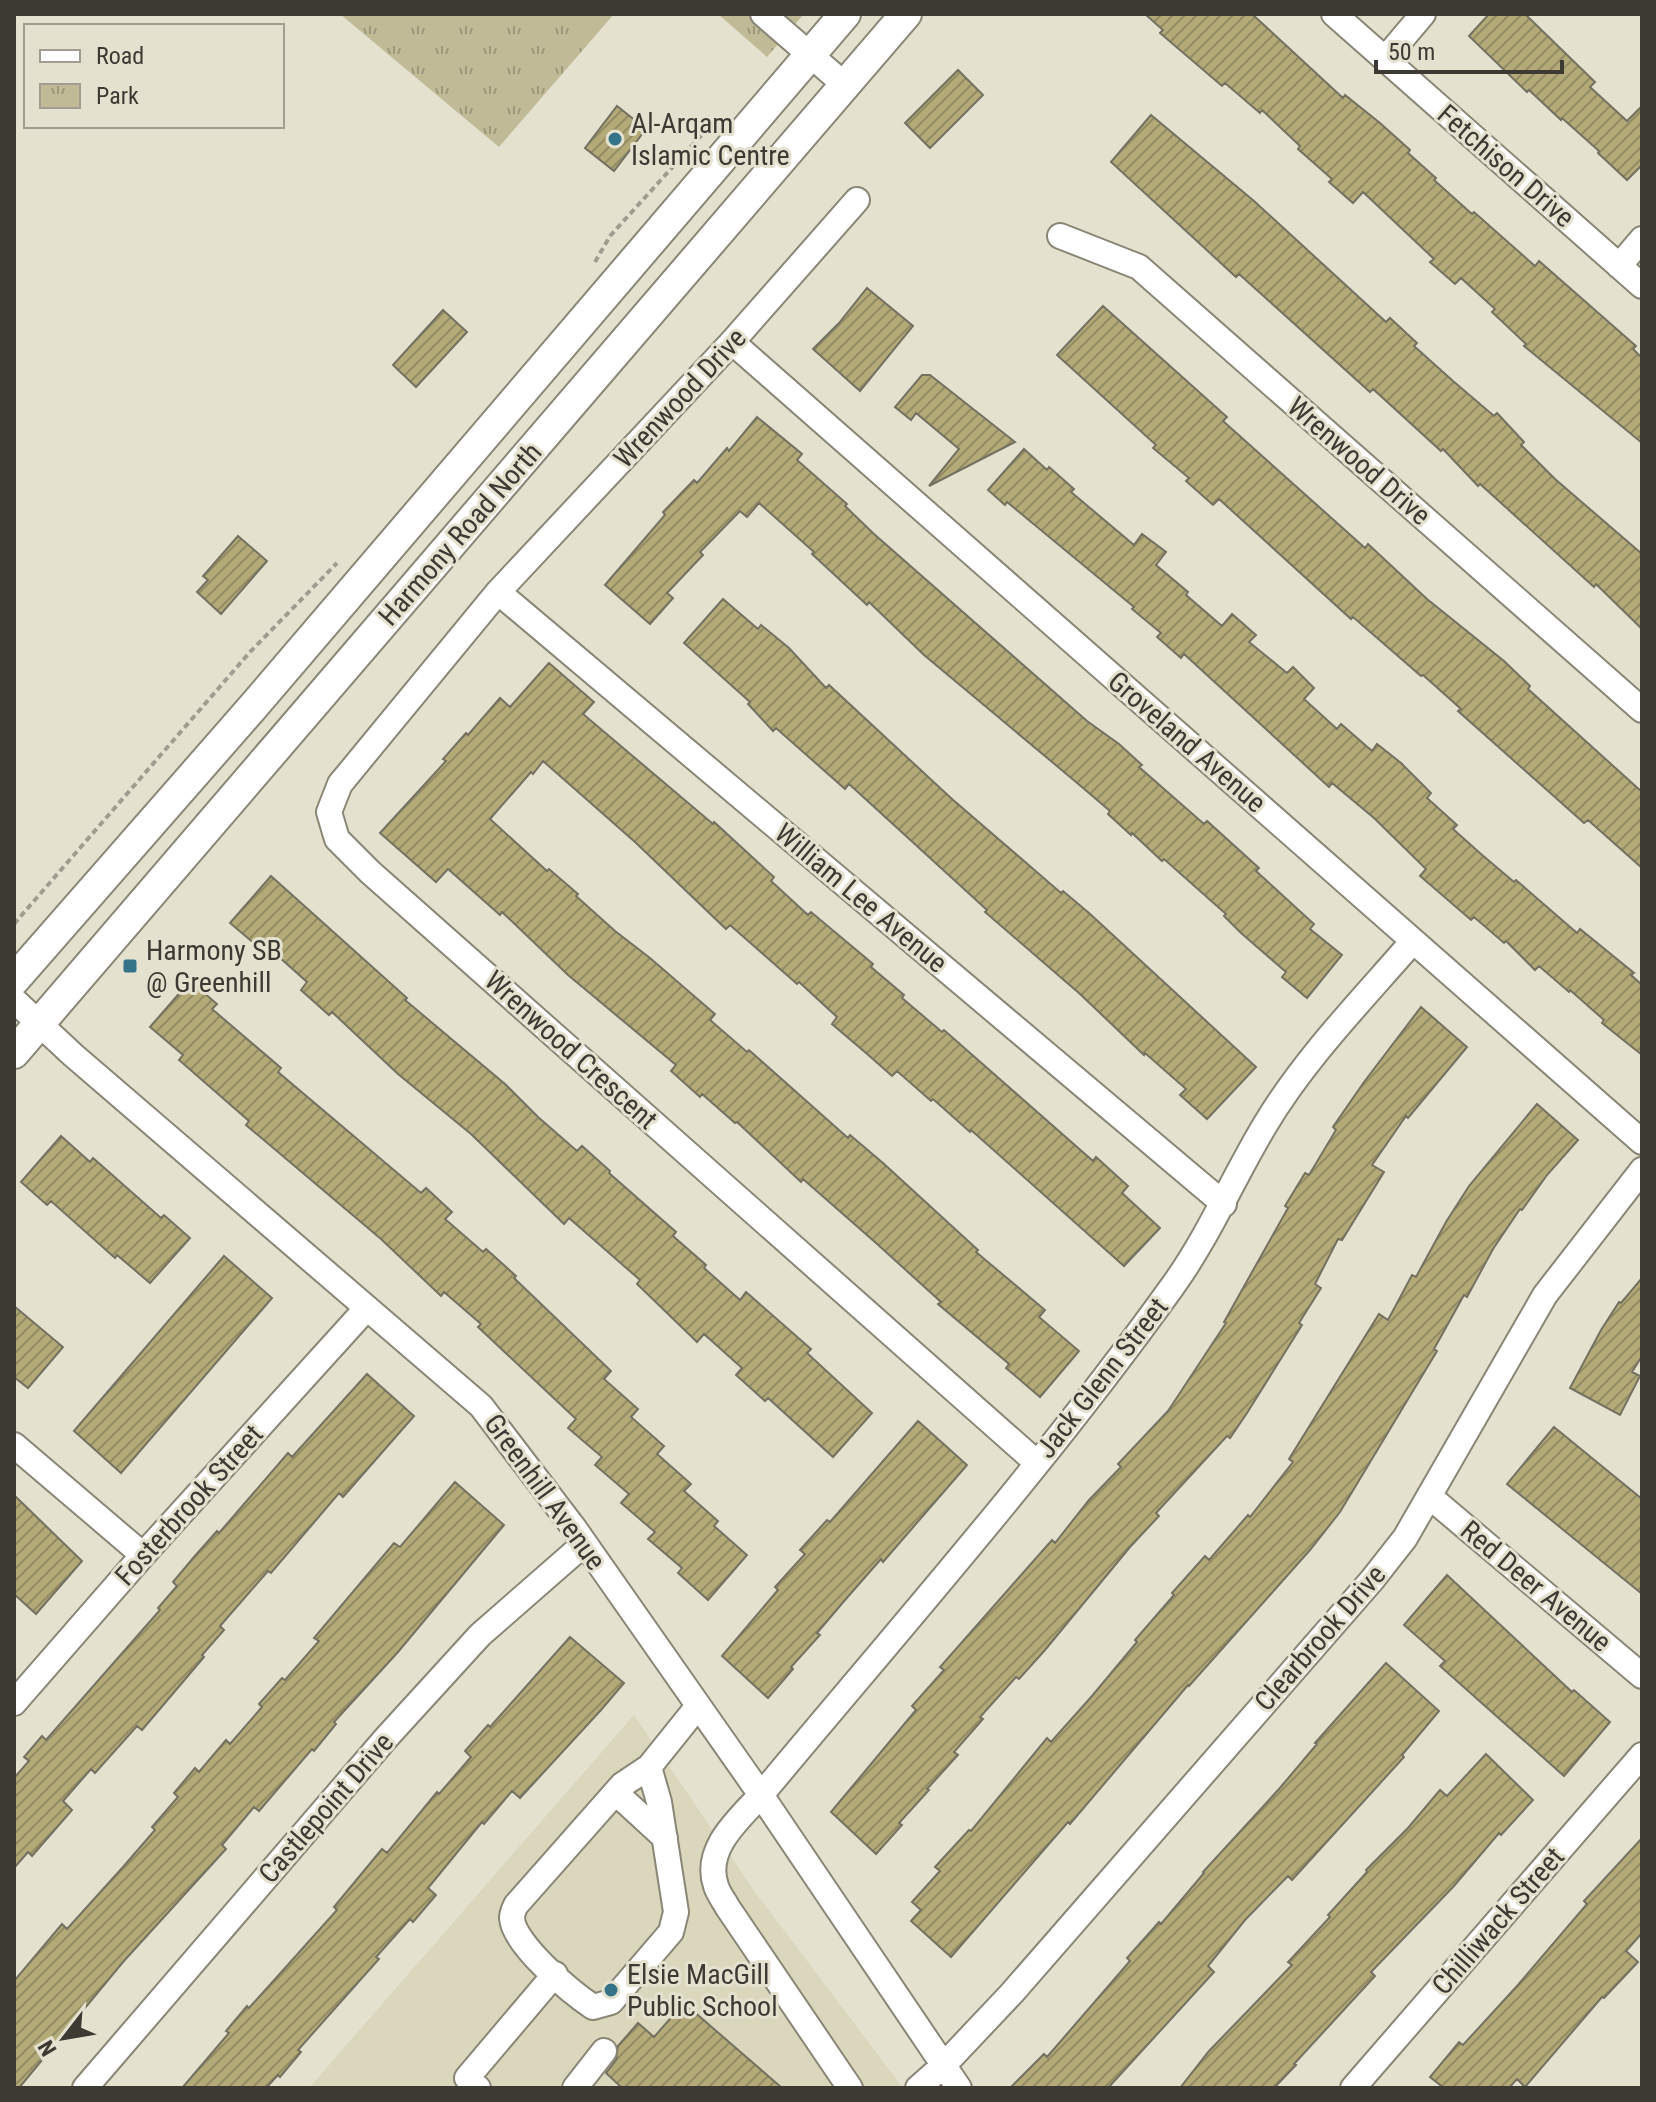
<svg xmlns="http://www.w3.org/2000/svg" width="1656" height="2102" viewBox="0 0 1656 2102" font-family="'Roboto Condensed',sans-serif">
<defs>
<pattern id="park-tufts" width="24" height="20" patternUnits="userSpaceOnUse" patternTransform="scale(2)"><rect width="24" height="20" fill="#c0ba97"/><path d="M3 7l-1-3M5 7V3M7 7l1-3M15 17l-1-3M17 17v-4M19 17l1-3" fill="none" stroke="#9d987c"/></pattern>
<pattern id="building-hatch" width="6" height="6" patternUnits="userSpaceOnUse" patternTransform="scale(2)"><rect width="6" height="6" fill="#b3aa78"/><path d="M-1 1l2-2M0 6l6-6M5 7l2-2" fill="none" stroke="#938b63"/></pattern>
</defs>
<rect width="100%" height="100%" fill="#e4e1cf"/>
<path fill="#dbd7bd" d="M634,1715L755,1892L903,2088H309Z"/>
<path fill="url(#park-tufts)" d="M340,14H614L499,147Z
M718,14H804L767,57Z"/>
<path fill="url(#building-hatch)" stroke="#747161" stroke-width="2" d="M1145,14H1252L1343,98L1345,95L1380,123L1410,150L1408,153L1436,178L1434,180L1472,214L1474,212L1535,266L1539,261L1636,346L1633,349L1642,358V443L1524,346L1526,344L1492,312L1495,309L1461,278L1455,284L1430,262L1434,259L1363,192L1353,203L1329,182L1332,179L1298,149L1300,146L1262,110L1260,113L1225,83L1222,86L1160,33L1163,30Z
M1489,14H1525L1595,82L1590,87L1627,121L1642,106V165L1627,180L1598,153L1599,151L1562,118L1561,120L1529,90L1527,92L1469,36Z
M958,70L983,95L930,148L905,123Z
M617,106L646,129L614,171L585,148Z
M1151,115L1254,201L1386,322L1390,318L1417,343L1414,346L1453,381L1494,416L1497,413L1524,442L1521,445L1555,479L1642,554V629L1596,584L1594,587L1480,484L1478,486L1443,449L1441,451L1373,389L1370,392L1239,274L1236,277L1111,162Z
M867,288L913,326L860,391L813,349L839,323Z
M1103,306L1227,417L1223,421L1365,548L1368,544L1427,599L1504,661L1530,686L1528,689L1642,792V868L1588,820L1584,823L1458,711L1461,709L1423,675L1421,676L1353,617L1351,619L1219,499L1213,505L1186,481L1189,478L1153,448L1156,445L1057,355Z
M443,310L467,332L416,387L393,365Z
M922,375H930L1015,442L929,486L959,449L916,413L911,420L895,407Z
M757,417L802,454L797,460L847,504L845,506L874,534L1087,721L1119,744L1142,765L1139,767L1204,824L1207,821L1259,868L1256,871L1314,924L1310,929L1342,955L1307,998L1282,977L1286,972L1241,933L1224,916L1226,914L1164,859L1162,861L1132,833L1131,835L1108,814L1110,811L1076,782L924,655L869,602L867,605L812,554L814,552L759,503L747,517L740,511L700,552L703,555L667,593L673,598L650,624L605,585L665,515L663,512L694,480L697,483L727,448L729,451Z
M1024,449L1047,470L1049,467L1074,489L1071,492L1134,545L1142,534L1166,552L1156,565L1188,592L1186,595L1222,626L1232,614L1256,635L1249,642L1287,673L1293,667L1314,688L1304,699L1337,729L1341,724L1372,751L1377,744L1401,763L1431,793L1427,798L1457,825L1453,829L1481,854L1514,882L1516,880L1577,933L1580,929L1634,973L1631,975L1642,985V1055L1602,1023L1604,1020L1570,990L1569,992L1539,966L1535,970L1506,941L1504,943L1474,917L1471,920L1420,876L1426,869L1374,818L1332,783L1329,787L1184,654L1181,658L1157,637L1161,633L1132,609L1134,607L1007,502L1005,505L988,490Z
M238,536L267,561L221,614L197,592L208,580L203,576Z
M723,599L758,629L761,625L789,648L826,688L829,685L952,799L1061,893L1063,891L1089,913L1256,1067L1207,1119L1180,1095L1186,1089L1145,1053L1144,1055L1080,994L985,912L987,910L849,784L845,789L776,728L773,731L748,704L750,702L684,643Z
M549,663L594,702L583,714L713,824L714,822L774,877L771,881L808,915L811,912L873,964L871,967L904,995L902,998L942,1032L944,1030L1093,1161L1096,1157L1128,1186L1122,1193L1160,1228L1124,1266L971,1130L970,1132L933,1099L931,1101L897,1071L892,1076L866,1053L832,1024L837,1017L799,982L797,984L730,925L726,929L635,842L543,761L533,774L531,772L490,819L547,871L549,869L578,894L576,896L615,931L650,958L715,1014L710,1020L747,1052L749,1050L848,1138L850,1135L883,1163L978,1250L976,1252L1045,1310L1039,1317L1079,1351L1040,1397L1006,1368L1009,1364L938,1304L941,1302L876,1243L803,1179L801,1182L737,1122L735,1123L702,1094L700,1097L671,1071L676,1065L568,975L502,912L500,915L448,869L436,882L380,833L446,761L443,759L466,733L468,735L500,698L510,707Z
M271,876L407,998L405,1000L505,1084L538,1117L577,1151L582,1146L610,1171L609,1173L676,1232L673,1236L706,1265L704,1268L740,1300L746,1292L811,1349L807,1353L872,1413L833,1457L768,1398L765,1401L736,1375L742,1368L704,1334L697,1342L637,1284L640,1280L569,1218L564,1224L471,1134L398,1074L332,1012L329,1015L301,990L307,982L260,940L256,945L230,923Z
M190,981L217,1004L212,1009L281,1068L278,1072L421,1193L426,1188L452,1212L445,1219L483,1252L486,1249L516,1276L514,1278L611,1371L604,1379L638,1409L631,1417L664,1446L657,1454L691,1484L684,1491L718,1521L714,1526L747,1555L708,1600L678,1573L682,1568L648,1539L655,1532L621,1503L629,1494L595,1465L602,1457L568,1428L576,1419L478,1327L481,1324L444,1292L441,1296L381,1239L246,1125L249,1121L179,1060L183,1055L150,1027Z
M1421,1007L1467,1047L1408,1118L1406,1116L1372,1165L1384,1172L1342,1240L1338,1239L1315,1284L1321,1288L1299,1323L1302,1325L1247,1413L1230,1438L1227,1436L1156,1513L1159,1516L1130,1547L1045,1650L1019,1679L1016,1677L980,1717L983,1719L954,1752L958,1755L927,1789L929,1790L899,1823L902,1825L876,1854L831,1812L916,1710L912,1706L944,1670L940,1667L1052,1540L1055,1543L1089,1500L1121,1467L1118,1464L1168,1411L1226,1323L1224,1322L1288,1208L1285,1206L1305,1173L1309,1175L1336,1130L1333,1127L1364,1082Z
M1537,1104L1578,1140L1547,1175L1522,1210L1520,1209L1493,1249L1467,1297L1464,1295L1434,1349L1437,1351L1340,1512L1310,1550L1189,1686L1188,1685L1070,1824L1068,1822L951,1957L911,1921L921,1910L912,1902L940,1871L935,1867L969,1830L971,1831L1047,1738L1051,1742L1092,1696L1137,1642L1135,1640L1174,1595L1172,1593L1205,1556L1209,1560L1248,1515L1250,1517L1293,1462L1289,1459L1379,1314L1388,1320L1412,1275L1416,1277L1446,1222L1469,1186Z
M61,1136L90,1162L93,1158L161,1218L164,1215L190,1238L150,1283L117,1255L115,1258L51,1201L47,1205L21,1182Z
M224,1256L272,1298L121,1473L74,1431Z
M1642,1278V1356L1632,1372L1640,1376L1620,1415L1570,1388L1601,1330L1619,1302L1621,1303Z
M14,1306L63,1347L28,1388L14,1377Z
M367,1374L414,1416L343,1497L339,1493L271,1573L268,1571L220,1626L224,1630L202,1655L204,1657L142,1730L137,1726L95,1773L91,1769L63,1801L72,1810L32,1856L28,1852L14,1868V1778L29,1761L24,1757L42,1736L46,1740L160,1610L158,1608L177,1586L173,1582L194,1557L217,1531L219,1533L288,1453L292,1457Z
M918,1421L967,1465L883,1562L881,1559L845,1600L817,1633L820,1635L791,1667L793,1669L768,1698L722,1656L778,1590L775,1587L805,1554L800,1550L827,1520L830,1522Z
M1554,1427L1642,1499V1594L1507,1484Z
M455,1482L504,1525L398,1652L334,1722L336,1724L314,1751L312,1749L259,1811L254,1807L222,1845L226,1849L123,1962L19,2088H14V1981L62,1924L67,1929L123,1867L155,1830L152,1827L178,1797L174,1793L195,1768L199,1772L226,1740L230,1744L262,1707L259,1704L282,1678L285,1680L319,1641L314,1638L394,1543L400,1547Z
M14,1495L82,1561L36,1614L14,1594Z
M1447,1575L1572,1692L1574,1690L1610,1722L1564,1776L1440,1666L1445,1661L1404,1625Z
M570,1637L624,1683L601,1710L520,1798L512,1791L484,1824L482,1822L428,1888L436,1895L413,1922L410,1919L376,1957L379,1959L298,2050L301,2052L280,2077L278,2075L266,2088H182L229,2033L226,2031L247,2006L249,2008L337,1910L334,1907L382,1849L387,1853L437,1792L439,1794L471,1757L465,1751L488,1725L490,1727Z
M1386,1663L1439,1711L1402,1755L1404,1757L1292,1880L1288,1876L1245,1920L1208,1966L1214,1972L1108,2088H1010L1044,2054L1047,2057L1130,1961L1127,1958L1159,1922L1161,1924L1204,1873L1203,1872L1279,1789L1317,1744L1315,1743Z
M1486,1754L1533,1800L1501,1835L1499,1833L1454,1886L1371,1972L1375,1976L1294,2064L1296,2065L1274,2088H1180L1209,2051L1292,1965L1288,1962L1330,1917L1328,1915L1367,1872L1366,1870L1408,1828L1440,1790L1447,1796Z
M1642,1838V1933L1626,1951L1638,1962L1604,1998L1602,1997L1525,2087L1517,2079L1509,2088H1444L1430,2077L1459,2042L1463,2045L1517,1986L1587,1904L1584,1901Z
M684,2003L782,2088H622L606,2073L616,2060L618,2046L638,2023L654,2037Z"/>
<g fill="none" stroke-linecap="round" stroke-linejoin="round">
<g stroke="#898676" stroke-width="28">
<path id="minor" d="M763,14L845,85
M1334,14L1642,286
M1385,59L1423,14
M857,200L732,342L498,592L340,784L329,812L337,839L370,872L1037,1463
M1060,236L1139,267L1642,710
M1619,266L1642,239
M732,342L1642,1142
M498,592L1224,1204
M14,1000L73,1055L481,1406L574,1528L761,1795L959,2088
M14,1445L143,1555
M1429,1496L1642,1676
M14,1703L143,1555L366,1309
M649,1767L659,1802L676,1912L671,1932L611,2002L593,2007C572,1993 513,1944 512,1918C512,1913 514,1909 516,1905L622,1785L649,1767L698,1706
M616,1793L665,1838
M85,2088L386,1738L480,1635L584,1544
M478,2088L467,2078L555,1974
M575,2088L604,2051
M850,2088L728,1908C724,1901 718,1893 716,1886C703,1849 739,1819 761,1795C900,1628 1045,1464 1172,1287C1209,1236 1233,1178 1265,1125C1305,1058 1362,1000 1413,941
M918,2088L944,2065L1012,1993L1372,1580L1405,1538L1545,1295L1642,1170
M1353,2088L1642,1755"/>
</g>
<g stroke="#898676" stroke-width="34">
<path id="major" d="M14,980L252,708L845,14
M14,1053L906,14"/>
</g>
<path stroke="#9f9d8f" stroke-width="4" stroke-dasharray="6 4" stroke-linecap="butt" d="M595,262L610,236L718,117
M14,924L250,652L337,563"/>
<use href="#minor" stroke="#fff" stroke-width="24"/>
<use href="#major" stroke="#fff" stroke-width="30"/>
</g>
<g fill="#357389" stroke="#e4e1cf" stroke-width="3">
<circle cx="615" cy="139" r="8"/>
<rect x="122" y="958" width="16" height="16" rx="4"/>
<circle cx="611" cy="1990" r="8"/>
</g>
<g text-anchor="middle" dominant-baseline="central" stroke-width="6" stroke-linejoin="round" paint-order="stroke">
<g font-size="28" fill="#3c3a33" stroke="#e4e1cf" text-anchor="start">
<text x="631" y="123">Al-Arqam<tspan x="631" dy="32">Islamic Centre</tspan></text>
<text x="146" y="950">Harmony SB<tspan x="146" dy="32">@ Greenhill</tspan></text>
<text x="627" y="1974">Elsie MacGill<tspan x="627" dy="32">Public School</tspan></text>
</g>
<g font-size="28" fill="#3c3a33" stroke="#e4e1cf">
<text transform="translate(1506 166) rotate(41)">Fetchison Drive</text>
<text transform="translate(680 398) rotate(-47)">Wrenwood Drive</text>
<text transform="translate(1359 461) rotate(41)">Wrenwood Drive</text>
<text transform="translate(460 534) rotate(-49)">Harmony Road North</text>
<text transform="translate(1187 742) rotate(41)">Groveland Avenue</text>
<text transform="translate(861 898) rotate(40)">William Lee Avenue</text>
<text transform="translate(571 1050) rotate(42)">Wrenwood Crescent</text>
<text transform="translate(1102 1378) rotate(-52)">Jack Glenn Street</text>
<text transform="translate(545 1492) rotate(54)">Greenhill Avenue</text>
<text transform="translate(189 1505) rotate(-48)">Fosterbrook Street</text>
<text transform="translate(1536 1586) rotate(40)">Red Deer Avenue</text>
<text transform="translate(1320 1638) rotate(-49)">Clearbrook Drive</text>
<text transform="translate(326 1808) rotate(-49)">Castlepoint Drive</text>
<text transform="translate(1498 1921) rotate(-49)">Chilliwack Street</text>
</g>
</g>
<rect width="1656" height="2102" fill="none" stroke="#3c3a33" stroke-width="32"/>
<rect x="24" y="24" width="260" height="104" fill="#e4e1cf" stroke="#a19e91" stroke-width="2"/>
<rect x="40" y="50" width="40" height="12" fill="#ffffff" stroke="#a19e91" stroke-width="2"/>
<text x="96" y="64" font-size="24" fill="#3c3a33">Road</text>
<rect x="40" y="84" width="40" height="24" fill="url(#park-tufts)" stroke="#a19e91" stroke-width="2"/>
<text x="96" y="104" font-size="24" fill="#3c3a33">Park</text>
<g transform="translate(64 2038) rotate(239)" stroke="#e4e1cf" stroke-width="6" paint-order="stroke">
<path d="M0-6L14 30L0 20L-14 30Z" fill="#3c3a33"/>
<text y="-12" font-size="22" font-weight="bold" text-anchor="middle" fill="#3c3a33">N</text>
</g>
<path d="M1376 60v12h186v-12" fill="none" stroke="#3c3a33" stroke-width="4"/>
<text x="1388" y="60" font-size="24" fill="#3c3a33" stroke="#e4e1cf" stroke-width="6" paint-order="stroke">50 m</text>
</svg>
